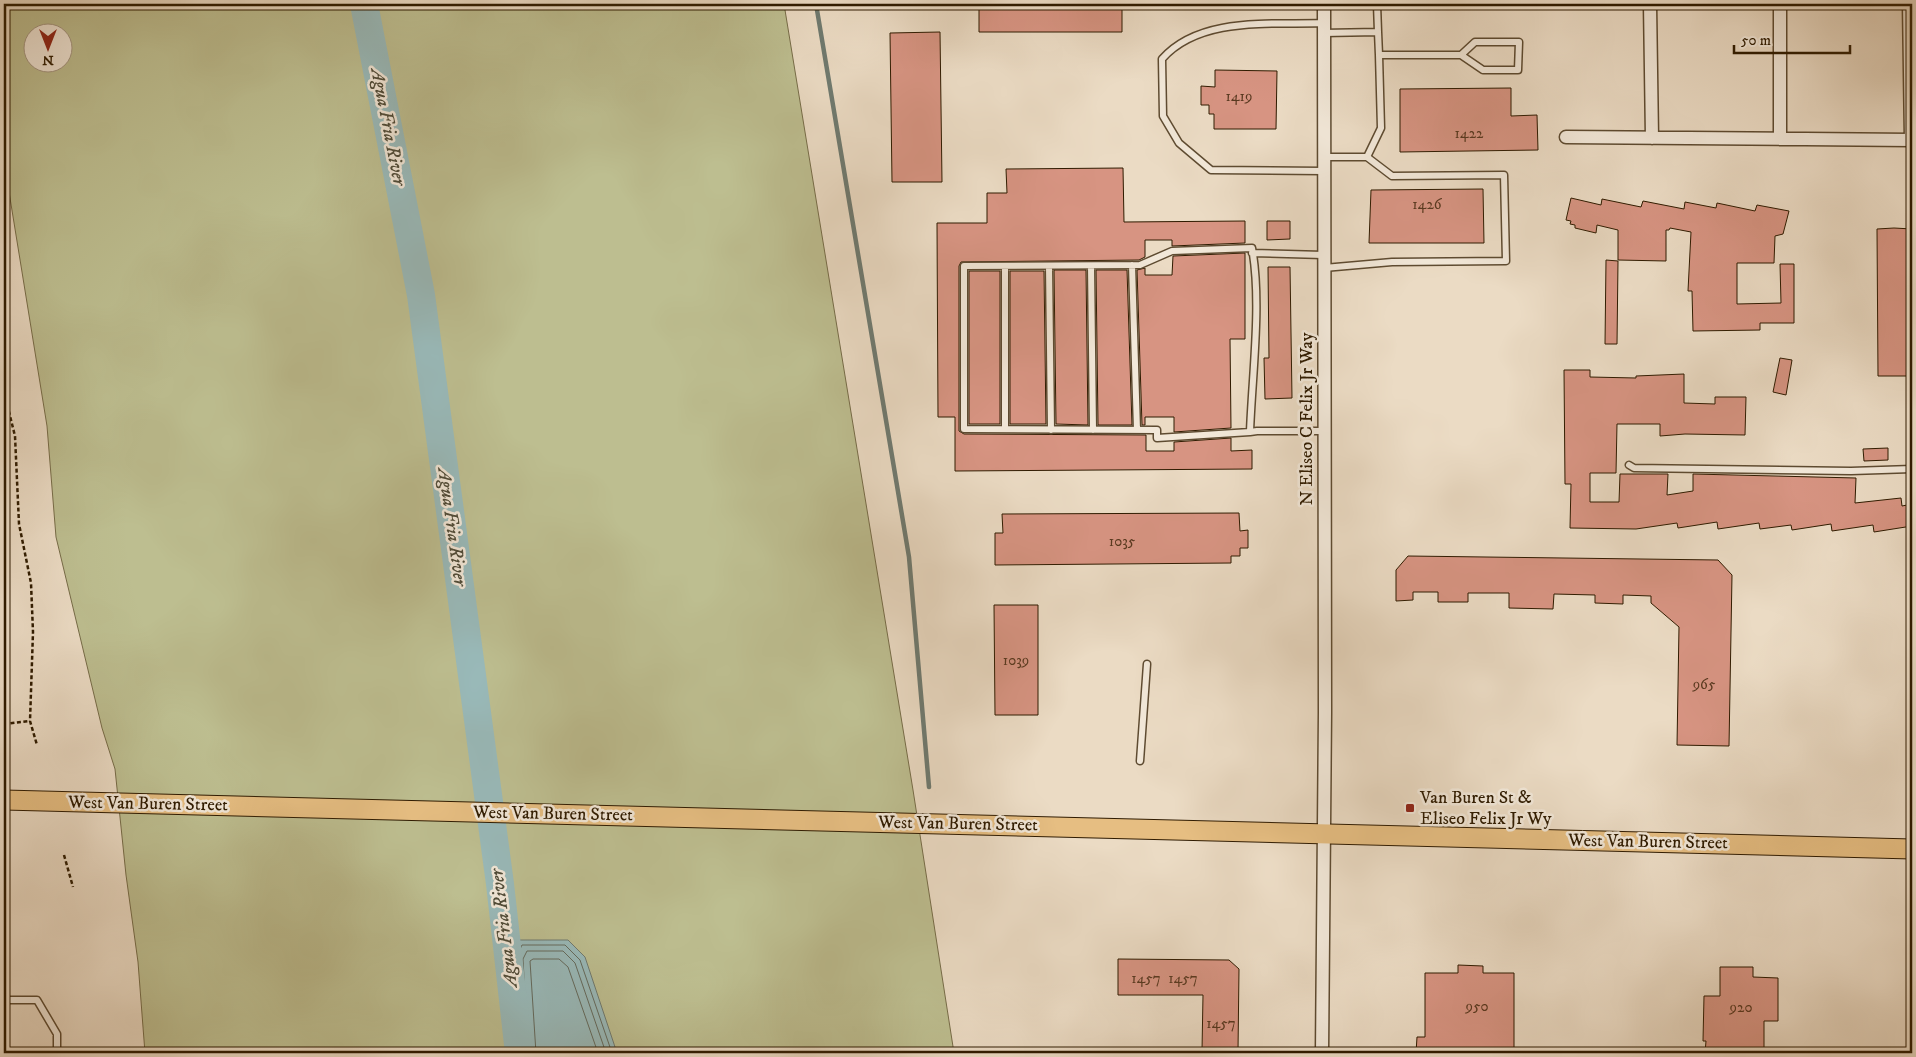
<svg xmlns="http://www.w3.org/2000/svg" width="1916" height="1057" viewBox="0 0 1916 1057" font-family="'IM FELL DW Pica',serif">
<rect width="100%" height="100%" fill="#ebdbc4"/>
<filter id="stains"><feTurbulence type="fractalNoise" baseFrequency=".004" numOctaves="4"/><feColorMatrix values="0 0 0 0 .2 0 0 0 0 .09 0 0 0 0 .02 0 0 0 .5 -.17"/></filter>
<radialGradient id="worn" r=".72"><stop offset=".6" stop-color="#630" stop-opacity="0"/><stop offset="1" stop-color="#630" stop-opacity=".3"/></radialGradient>
<path fill="#bdbe90" stroke="#766c48" fill-rule="evenodd" d="M4,4H784L913,790L954,1053H145L138,962L126,875L115,769L102,728L56,537L47,426L4,161ZM32,32H62V62H32Z"/>
<path fill="#99baba" stroke="#6f7a70" d="M517,940H568L585,957L617,1053H517L511,957Z"/>
<g fill="none" stroke-linecap="round" stroke-linejoin="round">
<path stroke="#646a5d" stroke-width="1" d="M522,1053L516,958L522,945H565L580,960L612,1053
M528,1053L523,959L527,951H563L575,963L606,1053
M536,1053L530,961L533,959H559L568,967L598,1053"/>
<path stroke="#6f7a70" stroke-width="4.5" d="M816,4L909,557L929,787"/>
<path stroke="#99baba" stroke-width="28" d="M364,4L421,295L500,884L519,1053"/>
</g>
<path fill="#d79482" stroke="#2f1b00" d="M981,4H1122V32H979V8H981Z
M940,32L942,182H892L890,33Z
M1215,70L1277,71L1276,129H1214V114H1209V105H1201V86L1215,87Z
M1511,88V116L1537,115L1538,150L1400,152V89Z
M1123,168L1124,222L1245,221V243L1172,246V240H1145V257L1139,260L961,262L959,266V431L964,434L1146,435V451H1174V442L1231,438V451L1252,450V469L955,471V417H938L937,223H987V193H1007L1006,169Z
M1483,189L1484,243H1369L1371,190Z
M1571,198L1601,205L1602,199L1641,207L1643,201L1684,209L1685,202L1716,208L1717,203L1755,211L1757,205L1789,211L1783,234L1775,236L1774,263H1737V304L1781,303L1780,264H1794V323H1760V330L1693,331L1692,291H1688L1691,232L1670,228L1669,230H1666V261L1618,260V230L1597,225L1596,233L1575,228V225L1570,224L1571,221L1566,220Z
M1267,221H1290V239L1267,240Z
M1894,228L1912,229V376H1878L1877,229Z
M1245,253V339H1230L1231,428L1174,432V417H1145V425H1142L1137,270L1145,268V275H1172L1173,256Z
M1606,260L1618,261L1617,344H1605Z
M1268,267H1290L1292,398L1265,399L1264,358H1269Z
M1054,270H1086L1088,425L1056,424Z
M1096,270H1127L1132,425H1098Z
M969,271H1000V424H969Z
M1010,271H1044L1046,424H1010Z
M1780,358L1792,360L1786,395L1773,392Z
M1564,370H1590V377L1636,378V376L1684,374V403L1715,404V397H1746L1745,435L1685,434L1660,436V424H1617L1616,473H1590V502H1619L1620,474H1668L1667,495L1693,491V474L1856,478L1855,503L1901,498L1902,506L1912,504V526L1874,532L1873,525L1832,531L1831,524L1792,530L1791,525L1760,529L1759,523L1718,529L1717,522L1678,528L1677,523L1636,529L1570,528L1571,484H1565Z
M1888,448V460L1864,461L1863,449Z
M1239,513L1240,531L1248,530V548H1240V556H1231V563L995,565V533H1003L1002,514Z
M1408,556L1718,560L1732,575L1729,746L1677,745L1679,627L1651,603V596L1623,595V604L1595,603V595L1554,594L1553,609L1509,608V593H1468V602H1438V592H1413V600L1396,601V570Z
M994,605H1038V715H995Z
M1118,959L1229,960L1239,969L1238,1051H1202L1203,995H1118Z
M1458,965L1483,966V973H1514V1053H1416L1417,1037H1425V973H1458Z
M1720,967H1753V977L1778,978V1021H1764V1053H1705L1706,1041H1703L1704,996H1720Z"/>
<g fill="none" stroke-linecap="round" stroke-linejoin="round">
<g stroke="#5e4b31" stroke-width="9">
<path id="service" d="M1377,4L1378,32
M1323,33L1378,32L1379,55
M1323,157H1367L1392,176L1504,175L1506,261L1392,262L1324,268
M1367,157L1381,128L1379,55H1461L1483,70H1518L1519,42H1475L1461,55
M1323,171L1211,170L1179,143L1163,116L1162,59C1200,16 1271,25 1324,23
M1252,253L1323,255
M1132,265L1137,430
M1005,266V429
M1049,266L1051,430
M1091,266L1093,430
M1250,432C1252,376 1262,302 1252,248L1172,251L1140,265L964,266V429L1157,430V438L1250,432L1257,431H1325
M1629,465L1634,468L1851,471L1912,469
M1140,761L1147,664
M4,1000H37L57,1034V1053"/>
</g>
<g stroke="#5e4b31" stroke-width="15">
<path id="minor" d="M1650,4L1652,138
M1780,4V139
M1909,4L1911,140
M1566,137L1912,140
M1322,1053L1325,712L1324,4"/>
</g>
<g stroke="#2f1b00" stroke-width="21">
<path id="primary" d="M4,800L1912,849"/>
</g>
<path stroke="#2f1b00" stroke-width="2.5" stroke-dasharray="4 2.5" stroke-linecap="butt" d="M4,392L15,436L19,524L31,583L33,632L30,721L37,745
M4,724L30,721
M64,855L73,887"/>
<use href="#service" stroke="#f2e8d9" stroke-width="6"/>
<use href="#minor" stroke="#f2e8d9" stroke-width="12"/>
<use href="#primary" stroke="#e6be82" stroke-width="19"/>
</g>
<rect fill="#8f2418" stroke="#f2e8d9" stroke-width="2" x="1405" y="803" width="10" height="10" rx="2.5"/>
<g text-anchor="middle" dominant-baseline="central" stroke-width="5" stroke-linejoin="round" paint-order="stroke">
<g font-size="15" fill="#593920">
<text x="1239" y="96">1419</text>
<text x="1469" y="133">1422</text>
<text x="1427" y="204">1426</text>
<text x="1122" y="541">1035</text>
<text x="1016" y="660">1039</text>
<text x="1704" y="684">965</text>
<text x="1146" y="978">1457</text>
<text x="1183" y="978">1457</text>
<text x="1477" y="1006">950</text>
<text x="1741" y="1007">920</text>
<text x="1221" y="1023">1457</text>
</g>
<g font-size="18" fill="#2f1b00" stroke="#f2e8d9">
<text transform="translate(1307 419) rotate(-90)">N Eliseo C Felix Jr Way</text>
<text transform="translate(148 804) rotate(1)">West Van Buren Street</text>
<text transform="translate(553 814) rotate(1)">West Van Buren Street</text>
<text transform="translate(958 824) rotate(1)">West Van Buren Street</text>
<text transform="translate(1648 842) rotate(1)">West Van Buren Street</text>
</g>
<g font-size="18" fill="#2f1b00" stroke="#f2e8d9" text-anchor="start">
<text x="1420" y="798">Van Buren St &amp;<tspan x="1420" dy="21">Eliseo Felix Jr Wy</tspan></text>
</g>
<g font-size="19" font-style="italic" fill="#4f4b38" stroke="#f2e8d9">
<text transform="translate(388 127) rotate(79)">Agua Fria River</text>
<text transform="translate(452 527) rotate(82)">Agua Fria River</text>
<text transform="translate(504 928) rotate(-97)">Agua Fria River</text>
</g>
</g>
<rect width="1916" height="1057" fill="none" stroke="#ebdbc4" stroke-width="20"/>
<rect x="5" y="5" width="1906" height="1047" fill="none" stroke="#2f1b00" stroke-width="2.5"/>
<rect x="10" y="10" width="1896" height="1037" fill="none" stroke="#2f1b00"/>
<g transform="translate(48 48) rotate(180)"><circle r="24" fill="#f2e8d9" stroke="#a49682"/>
<path d="M0-4L9 19L0 12L-9 19Z" fill="#8f2418"/>
<text y="-8" font-size="14" font-weight="bold" text-anchor="middle" fill="#2f1b00">N</text>
</g>
<path d="M1734 45v8h116v-8" fill="none" stroke="#2f1b00" stroke-width="2.5"/>
<text x="1741" y="45" font-size="15" fill="#2f1b00" stroke="#f2e8d9" stroke-width="4" paint-order="stroke">50 m</text>
<rect width="100%" height="100%" filter="url(#stains)"/>
<rect width="100%" height="100%" fill="url(#worn)"/>
</svg>
